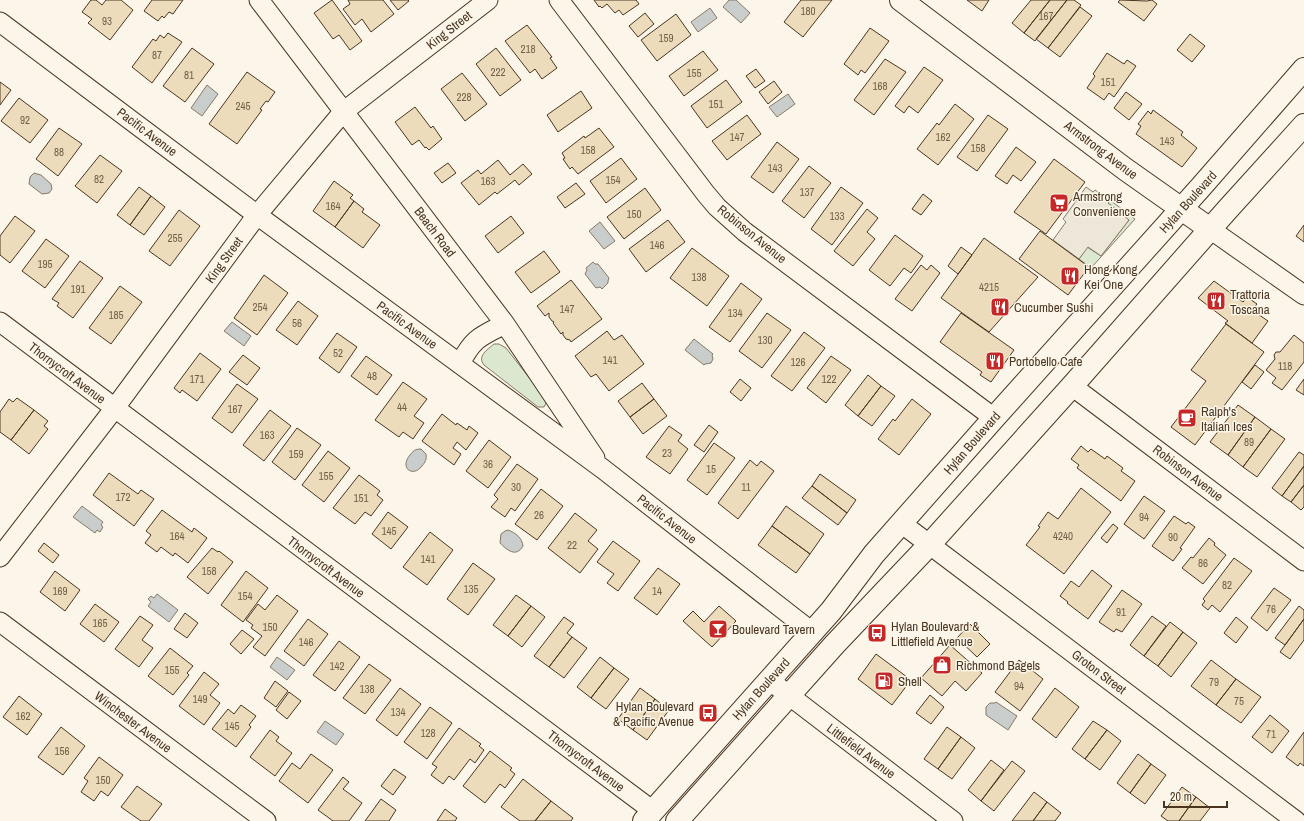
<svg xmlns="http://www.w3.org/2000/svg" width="1304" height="821" viewBox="0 0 1304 821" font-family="'Archivo Narrow',sans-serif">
<rect width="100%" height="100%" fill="#fbf6e9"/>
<path fill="#dce7d0" stroke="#887966" d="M1110,200L1135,219L1091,268L1079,259L1087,247L1101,256L1129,220L1108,203Z
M494,344H499L506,348L545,398L546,403L544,407H538L484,365C477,356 487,350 494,344Z"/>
<path fill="#ede7d9" stroke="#887966" d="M1086,187L1093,192L1095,190L1110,200L1108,203L1129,220L1101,256L1088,247L1079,259L1053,240L1066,222L1063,219Z"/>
<path fill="#c9cecd" stroke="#887966" d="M729,0H736L750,13L741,23L723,7Z
M710,8L717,18L698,32L691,22Z
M207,85L218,94L202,116L191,108Z
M788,94L795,104L777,117L769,107Z
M34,173L41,175L51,184L52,189L49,193L42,194L29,184L30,177Z
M600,222L615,241L604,249L589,231Z
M593,262L595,264H598L609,278L608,281V283L602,289L600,287L596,288L585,274L587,270L586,268Z
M232,322L251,336L244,346L224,331Z
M694,339L713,354L712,355L713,359L711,363L705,364L704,365L685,350Z
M421,449L426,454C427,460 425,462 422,466C413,478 399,468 410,455C413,451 415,449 421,449Z
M82,506L103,522L101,525L103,527L100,532L97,530L95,533L73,517Z
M508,530C516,533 522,538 523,546C516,558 507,550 500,543L501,534L505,531Z
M157,594L178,610L169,622L148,606L151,602L148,599L151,596L154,598Z
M277,657L295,670L287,680L270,667Z
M996,702L1017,716L1008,730L986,715V707L990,703H995Z
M325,721L344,734L336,745L317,732Z"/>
<path fill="#ecdcbc" stroke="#4a3520" d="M91,0H96L102,5L106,0H121L133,10L110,40L88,23L92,19L82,12Z
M152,0H183L173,14L169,12L164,18L162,16L158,21L144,11Z
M332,0L362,41L350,50L339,35L333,39L314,13Z
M348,0H383L394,14L371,32L362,19L355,25L343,9L350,4Z
M390,0H408L409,1L398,10Z
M594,0H636L639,4L623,15L619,10L615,13L607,4L602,8L600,6L599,7Z
M801,0H832L803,37L784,22Z
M967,0H989L982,11Z
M1031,0H1050L1024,33L1012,23Z
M1050,0H1067L1035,41L1024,33Z
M1067,0H1074L1081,5L1048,48L1036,39Z
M1120,0L1147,1L1152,0L1157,4L1144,21L1118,2Z
M1080,7L1092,16L1060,57L1048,48Z
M645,13L654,24L638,37L629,26Z
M676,14L691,35L657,61L641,40Z
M527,25L552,57L550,58L557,68L542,79L535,69L530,73L505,41Z
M870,28L889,41L865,73L861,70L858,75L844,64Z
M168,33L182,42L152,83L132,67L153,39L156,41L160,35L164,38Z
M1190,34L1205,46L1192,62L1177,50Z
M192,48L214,64L185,102L163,86Z
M496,48L521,80L500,96L476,64Z
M703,51L718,70L684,96L669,76Z
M1107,53L1124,64L1127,60L1136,66L1114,97L1109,93L1104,100L1087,88L1095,76L1093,74Z
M885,59L906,72L874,115L854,100Z
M924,67L943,80L918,113L909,106L904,113L895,106Z
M756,69L765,81L755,88L746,76Z
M247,72L275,92L268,102L266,101L260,109L262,110L237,144L209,124Z
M462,73L487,104L465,121L441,89Z
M726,80L742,102L707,128L691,106Z
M774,81L782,92L768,104L759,92Z
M0,82L11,90L0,105Z
M581,91L592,108L558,132L547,115Z
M1126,92L1142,104L1129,120L1114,108Z
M19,98L48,120L30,143L1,121Z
M955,104L974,119L938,165L917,149L937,123L939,125Z
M415,107L431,128L433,126L442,139L429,150L426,147L425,148L419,140L412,145L395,122Z
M1153,110L1183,132L1181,135L1197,148L1182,167L1136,134L1141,126L1138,124L1148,111L1151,114Z
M747,115L761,134L727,160L712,141Z
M988,115L1008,129L977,171L957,157Z
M59,128L82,144L58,176L36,159Z
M599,128L614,147L578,174L572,167L570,169L563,159L565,158L562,153L584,136L585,138Z
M777,142L799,159L773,193L751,177Z
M1016,147L1036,162L1021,181L1013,175L1007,184L995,176Z
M100,155L122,171L97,203L75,186Z
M621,158L637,179L606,203L590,181Z
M1054,159L1085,182L1046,234L1014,212Z
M498,160L510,175L523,164L532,174L519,185L515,180L497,194L495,192L479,205L461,183L478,170L481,174Z
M448,163L456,173L442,183L434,173Z
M809,166L831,183L804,218L782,201Z
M334,181L353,195L350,198L354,201L335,227L313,211Z
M576,183L585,194L565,208L557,197Z
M139,187L151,196L130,225L117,215Z
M841,187L863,203L832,245L811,229Z
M645,188L661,210L624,239L607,217Z
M923,194L932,201L921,215L912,209Z
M151,196L165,207L144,235L130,225Z
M354,201L364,209L362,212L380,225L363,248L335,227Z
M867,209L878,218L867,232L875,239L853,266L834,251Z
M179,210L200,226L170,266L149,251Z
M15,216L35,231L10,263L0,255V236Z
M511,216L524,233L498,253L485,236Z
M668,220L685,242L646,272L629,249Z
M1304,225V242L1296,236Z
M1040,231L1089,267L1068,295L1019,259Z
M895,235L923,256L911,273L904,268L890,286L869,270Z
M984,238L1038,277L989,332L941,298Z
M46,239L69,256L45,288L22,271Z
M961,247L972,255L958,274L948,266Z
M692,248L729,276L707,306L670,278Z
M544,251L560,272L531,293L515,272Z
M80,261L103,278L73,318L57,306L59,303L52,299Z
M921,265L927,270L931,265L940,273L912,311L895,299Z
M264,275L288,293L257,335L234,318Z
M571,280L602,319L571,342L570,340L566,339L563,335V332L561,334L553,323L554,322L552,321L549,317V313L545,316L537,306Z
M1214,281L1243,302L1247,297L1257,304L1252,310L1268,321L1252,343L1225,323L1228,321L1198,298Z
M741,283L762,299L730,342L709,327Z
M120,286L142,302L111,344L89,328Z
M298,301L318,316L297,345L276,330Z
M767,313L791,330L762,368L739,351Z
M961,313L1014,350L991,382L980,375L982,372L940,342Z
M1226,324L1264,352L1195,445L1171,427L1206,381L1191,370Z
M607,331L614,340L622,335L644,364L609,391L596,374L591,377L575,356Z
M804,332L825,348L792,391L771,376Z
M337,333L357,347L339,373L319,358Z
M1294,335L1304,343V362L1282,390L1272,383L1276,378L1266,370L1275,359L1274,355L1276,352H1280Z
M200,353L221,369L197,401L182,390L180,393L174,388Z
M243,355L260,368L247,385L229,372Z
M366,356L392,375L377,395L351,376Z
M831,356L851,370L826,403L807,388Z
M1255,365L1264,372L1251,389L1242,382Z
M868,375L881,386L858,416L845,405Z
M740,379L751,388L741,401L730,392Z
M1304,379V395L1296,390Z
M403,382L427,399L414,416L424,423L413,439L403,432L399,437L375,420Z
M642,383L654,399L630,417L618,401Z
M237,384L258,399L232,433L212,418Z
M881,386L895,396L872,426L858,416Z
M17,398L34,410L11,440L0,432V412L9,399L13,402Z
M654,399L667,416L643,434L630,417Z
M912,399L931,414L899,455L878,439L893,419L895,421Z
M1238,405L1255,417L1228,455L1210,442Z
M34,410L48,421L44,426L48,429L29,454L11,440Z
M270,410L291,426L264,461L243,445Z
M442,414L456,425L457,423L467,430L469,426L478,433L466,450L457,442L453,448L461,454L454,465L422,441Z
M1255,417L1271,429L1243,467L1228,455Z
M709,425L718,432L704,452L694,445Z
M669,426L682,435L678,441L688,449L670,474L646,457Z
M297,428L321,445L295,480L272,462Z
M1271,429L1285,439L1257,477L1243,467Z
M489,440L511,457L488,488L466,471Z
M714,443L735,458L707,495L687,480Z
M1081,446L1088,452L1091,449L1105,459L1107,456L1123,468L1121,471L1135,481L1121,501L1077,468L1079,465L1071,459Z
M328,451L350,468L324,502L302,485Z
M1299,452L1304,455V466L1282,496L1272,488Z
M750,460L757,466L761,461L774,471L738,519L718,503Z
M517,464L538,479L515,511L511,508L505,517L491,507L498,499L494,495Z
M1304,466V485L1291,502L1282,496Z
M109,473L138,494L141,490L154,499L134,526L93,495Z
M820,474L856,500L847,513L812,486Z
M359,475L380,491L377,495L383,500L371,516L365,512L355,524L333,508Z
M1304,485V507L1301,510L1291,502Z
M812,486L847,513L838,525L802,498Z
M1081,488L1111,512L1064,574L1026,545L1040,527L1038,526L1048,512L1058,519Z
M541,489L563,506L537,540L515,524Z
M1144,496L1165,511L1144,539L1124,524Z
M786,506L824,534L810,554L772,526Z
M162,510L192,532L194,528L207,538L188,563L175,553L173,556L161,547L157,552L145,543L151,535L146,531Z
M388,512L408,527L391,549L372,534Z
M575,513L597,530L588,541L598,549L580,573L548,548Z
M1174,516L1186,524L1188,522L1195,527L1180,548L1182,549L1173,561L1152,546Z
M1113,524L1118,528L1107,543L1101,538Z
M772,526L810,554L796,573L758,545Z
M430,532L453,550L427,585L403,567Z
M1209,538L1215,543L1214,545L1226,555L1203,584L1182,568L1191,557L1193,558Z
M613,541L640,561L618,591L607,583L614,574L597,562Z
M44,543L59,555L53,563L38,551Z
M212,548L218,552L219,551L233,562L208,594L187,577Z
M1234,558L1252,571L1220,612L1212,605L1208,610L1202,605L1205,601L1203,599Z
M473,563L495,579L468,615L447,599Z
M658,568L680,584L657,615L634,598Z
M1092,570L1112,586L1088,619L1067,603L1068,602L1060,596L1071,581L1079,587Z
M55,571L80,590L65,611L40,592Z
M246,571L268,588L243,622L221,605Z
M1274,588L1291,600L1267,631L1251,618Z
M1122,590L1142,604L1122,632L1116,629L1114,632L1099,622Z
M277,595L298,611L265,656L253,647L262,636L251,628L253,625L246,620L258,604L265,610Z
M516,595L531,606L508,636L493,625Z
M95,604L119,622L104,642L80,624Z
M531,606L545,617L522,647L508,636Z
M719,606L736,621L712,647L683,621L693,611L704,622Z
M1299,606L1304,610V619L1285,645L1275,638Z
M185,613L198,623L187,638L174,629Z
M140,616L153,625L142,640L153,648L139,667L115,649Z
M1152,616L1166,626L1144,656L1130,645Z
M564,617L574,624L567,633L572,637L549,667L534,656Z
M1236,617L1248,627L1236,643L1224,633Z
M308,619L328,634L304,666L284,651Z
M1304,619V640L1290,659L1280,652Z
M1170,622L1183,632L1158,666L1144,656Z
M970,624L990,644L977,657L957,638Z
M242,630L254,639L241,654L230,644Z
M1183,632L1197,643L1171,677L1158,666Z
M572,637L587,648L564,678L549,667Z
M339,641L360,657L335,691L313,675Z
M950,645L982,673L966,691L955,681L942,696L921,678Z
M170,648L193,666L187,673L189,675L173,695L148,676Z
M876,654L911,680L892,705L858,679Z
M600,657L614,668L591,698L577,687Z
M1019,660L1043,679L1020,711L995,692Z
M1211,660L1236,679L1216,705L1191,686Z
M369,664L391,680L365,714L343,698Z
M614,668L629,679L606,709L591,698Z
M204,672L219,684L210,695L220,703L204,725L179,706Z
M1236,679L1261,697L1241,723L1216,705Z
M275,681L288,691L276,707L264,698Z
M400,688L421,704L397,736L376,720Z
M640,688L655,699L633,730L618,719Z
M1055,688L1079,707L1056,738L1032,719Z
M289,692L301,701L287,719L276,710Z
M930,695L944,707L931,724L916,713Z
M19,696L42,714L27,735L3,717Z
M655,699L669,710L647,740L633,730Z
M241,705L256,716L249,725L251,727L236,747L212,729L228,709L234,714Z
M430,707L452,723L427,759L404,742Z
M1270,715L1289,731L1272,753L1252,737Z
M1093,721L1107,730L1085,759L1072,749Z
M61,727L85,746L63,775L38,757Z
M947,727L961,737L938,769L924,759Z
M459,728L481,744L479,746L484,750L475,763L470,759L454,780L449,776L443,784L431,775L437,767L432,764Z
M270,730L279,737L276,741L292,753L275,776L250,757Z
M1107,730L1121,741L1100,770L1085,759Z
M1304,732V766L1300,763L1298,766L1286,757Z
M961,737L975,748L952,779L938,769Z
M490,751L512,768L510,770L515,774L505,788L500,784L485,803L463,786Z
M311,754L333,770L308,803L279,781L292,763L300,769Z
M1138,754L1151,764L1130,793L1117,783Z
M99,757L123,775L108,796L101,791L94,801L81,792L88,781L84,778Z
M991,760L1004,770L981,801L968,790Z
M1012,761L1025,771L994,811L981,801Z
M1151,764L1166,775L1145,804L1130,793Z
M394,769L406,777L393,795L381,786Z
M343,777L349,782L343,789L362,803L349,821H333L318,810Z
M523,779L551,801L535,821H520L501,807Z
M137,786L162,804L149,821H141L121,807Z
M1182,787L1196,797L1179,821H1168L1161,816Z
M1034,792L1047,802L1033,821H1012Z
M1196,797L1210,808L1200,821H1179Z
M381,799L396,810L389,821H365Z
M551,801L573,818L571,821H535Z
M1047,802L1061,813L1055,821H1033Z
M445,809L457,818L455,821H437Z"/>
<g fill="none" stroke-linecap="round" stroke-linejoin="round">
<g stroke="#4a3520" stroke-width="21">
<path id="minor" d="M259,0L505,324L595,458
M559,0L706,194L717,207L745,232L994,418
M0,22L257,215L603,469L812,632
M1210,229L1304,295
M0,322L653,811
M460,364C473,338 481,336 505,324
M1072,386L1304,561
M901,523L1296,821
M0,557L114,409L257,215L343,112L488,0
M0,622L266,821
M769,680L953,821"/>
</g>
<g stroke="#4a3520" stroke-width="24">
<path id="tertiary" d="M901,0L1125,169L1210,229"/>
</g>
<g stroke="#4a3520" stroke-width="24">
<path id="primary" d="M644,821L831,611L874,554L994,418L1200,188L1304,69
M677,821L835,644L930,544L1072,386L1227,210L1304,125"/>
</g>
<use href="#minor" stroke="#fbf6e9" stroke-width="19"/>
<use href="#tertiary" stroke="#fbf6e9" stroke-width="22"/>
<use href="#primary" stroke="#fbf6e9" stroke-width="22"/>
</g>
<defs>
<g id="supermarket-square" transform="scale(1)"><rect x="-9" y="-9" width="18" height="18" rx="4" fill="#c62828" stroke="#fbf6e9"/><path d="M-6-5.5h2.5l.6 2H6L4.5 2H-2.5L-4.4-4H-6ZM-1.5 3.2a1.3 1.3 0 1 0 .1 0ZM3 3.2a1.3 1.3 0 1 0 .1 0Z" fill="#fff"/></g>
<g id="restaurant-square" transform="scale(1)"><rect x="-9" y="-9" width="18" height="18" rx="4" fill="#c62828" stroke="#fbf6e9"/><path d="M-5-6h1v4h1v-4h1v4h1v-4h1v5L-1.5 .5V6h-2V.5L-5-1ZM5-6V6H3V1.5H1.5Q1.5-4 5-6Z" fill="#fff"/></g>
<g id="cafe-square" transform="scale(1)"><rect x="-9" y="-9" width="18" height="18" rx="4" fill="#c62828" stroke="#fbf6e9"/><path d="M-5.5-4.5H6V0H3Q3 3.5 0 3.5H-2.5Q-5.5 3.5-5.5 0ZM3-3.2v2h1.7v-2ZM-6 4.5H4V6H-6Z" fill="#fff"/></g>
<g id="bar-square" transform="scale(1)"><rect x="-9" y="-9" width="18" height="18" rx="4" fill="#c62828" stroke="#fbf6e9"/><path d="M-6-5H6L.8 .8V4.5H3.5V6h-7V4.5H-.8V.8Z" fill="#fff"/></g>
<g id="bus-square" transform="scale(1)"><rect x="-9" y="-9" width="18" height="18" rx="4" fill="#c62828" stroke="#fbf6e9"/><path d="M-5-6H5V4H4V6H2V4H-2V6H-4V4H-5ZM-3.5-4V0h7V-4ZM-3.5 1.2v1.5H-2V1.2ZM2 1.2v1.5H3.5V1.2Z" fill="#fff"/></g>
<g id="shop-square" transform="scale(1)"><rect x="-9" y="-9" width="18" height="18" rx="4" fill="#c62828" stroke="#fbf6e9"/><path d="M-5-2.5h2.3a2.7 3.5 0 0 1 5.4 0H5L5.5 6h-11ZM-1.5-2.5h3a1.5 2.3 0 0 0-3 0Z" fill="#fff"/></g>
<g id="fuel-square" transform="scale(1)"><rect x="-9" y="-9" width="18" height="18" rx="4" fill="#c62828" stroke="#fbf6e9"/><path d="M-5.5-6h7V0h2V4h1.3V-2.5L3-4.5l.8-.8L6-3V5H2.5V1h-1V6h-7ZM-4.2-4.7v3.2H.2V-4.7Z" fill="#fff"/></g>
</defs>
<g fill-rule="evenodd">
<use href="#supermarket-square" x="1059" y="203"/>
<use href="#restaurant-square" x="1070" y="276"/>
<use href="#restaurant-square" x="1216" y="301"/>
<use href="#restaurant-square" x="1000" y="307"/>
<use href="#restaurant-square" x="995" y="361"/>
<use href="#cafe-square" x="1187" y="418"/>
<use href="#bar-square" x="718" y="629"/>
<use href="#bus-square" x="877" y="633"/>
<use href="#shop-square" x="942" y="665"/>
<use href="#fuel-square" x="884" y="681"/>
<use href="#bus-square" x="708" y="713"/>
</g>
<g text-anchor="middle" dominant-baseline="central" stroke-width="3" stroke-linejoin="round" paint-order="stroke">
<g font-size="11" fill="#725f47">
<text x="808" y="11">180</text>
<text x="1046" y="16">167</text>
<text x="107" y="21">93</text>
<text x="666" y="38">159</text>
<text x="528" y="49">218</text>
<text x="157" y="55">87</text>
<text x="498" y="72">222</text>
<text x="694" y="73">155</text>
<text x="189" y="75">81</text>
<text x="1108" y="82">151</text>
<text x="880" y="86">168</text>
<text x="464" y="97">228</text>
<text x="716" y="104">151</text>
<text x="243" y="106">245</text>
<text x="25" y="120">92</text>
<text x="737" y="137">147</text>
<text x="943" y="137">162</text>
<text x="1167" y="141">143</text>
<text x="978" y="148">158</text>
<text x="588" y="150">158</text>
<text x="59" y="152">88</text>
<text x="775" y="168">143</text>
<text x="99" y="179">82</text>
<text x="613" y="180">154</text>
<text x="488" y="181">163</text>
<text x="807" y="192">137</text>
<text x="333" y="206">164</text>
<text x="634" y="214">150</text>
<text x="837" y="216">133</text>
<text x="175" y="238">255</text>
<text x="657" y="245">146</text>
<text x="45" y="264">195</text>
<text x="699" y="277">138</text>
<text x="989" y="287">4215</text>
<text x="78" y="289">191</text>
<text x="260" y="307">254</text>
<text x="567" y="309">147</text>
<text x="735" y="313">134</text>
<text x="116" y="315">185</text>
<text x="297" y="323">56</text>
<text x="765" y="340">130</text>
<text x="338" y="353">52</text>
<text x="610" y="360">141</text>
<text x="798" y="362">126</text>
<text x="1285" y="366">118</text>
<text x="372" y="376">48</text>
<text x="197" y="379">171</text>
<text x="829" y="379">122</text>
<text x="402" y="407">44</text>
<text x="235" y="409">167</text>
<text x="267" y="435">163</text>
<text x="1249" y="442">89</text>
<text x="667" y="453">23</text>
<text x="296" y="454">159</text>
<text x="488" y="464">36</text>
<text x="711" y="469">15</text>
<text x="326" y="476">155</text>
<text x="516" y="487">30</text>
<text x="746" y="487">11</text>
<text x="123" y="497">172</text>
<text x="361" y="498">151</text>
<text x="539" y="515">26</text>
<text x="1144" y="517">94</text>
<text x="389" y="531">145</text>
<text x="177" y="536">164</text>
<text x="1063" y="536">4240</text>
<text x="1173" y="537">90</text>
<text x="572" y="545">22</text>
<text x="428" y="559">141</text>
<text x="1203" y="563">86</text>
<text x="209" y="571">158</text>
<text x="1227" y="585">82</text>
<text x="471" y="589">135</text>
<text x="60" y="591">169</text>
<text x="657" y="591">14</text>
<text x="245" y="596">154</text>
<text x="1271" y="609">76</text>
<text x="1121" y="612">91</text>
<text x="100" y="623">165</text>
<text x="270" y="627">150</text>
<text x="306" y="642">146</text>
<text x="337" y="666">142</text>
<text x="172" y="670">155</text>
<text x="1214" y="682">79</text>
<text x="1019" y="686">94</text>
<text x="367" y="689">138</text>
<text x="200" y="699">149</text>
<text x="1239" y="701">75</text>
<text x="398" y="712">134</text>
<text x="23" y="716">162</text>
<text x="232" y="726">145</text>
<text x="428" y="733">128</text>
<text x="1271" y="734">71</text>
<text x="62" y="751">156</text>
<text x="103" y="780">150</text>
</g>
<g font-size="13" fill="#4a3520" stroke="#fbf6e9">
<text transform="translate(449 30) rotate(-38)">King Street</text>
<text transform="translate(147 132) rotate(37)">Pacific Avenue</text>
<text transform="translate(1101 150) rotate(37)">Armstrong Avenue</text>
<text transform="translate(1188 202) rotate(-48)">Hylan Boulevard</text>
<text transform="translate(435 232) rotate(53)">Beach Road</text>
<text transform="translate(752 234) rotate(39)">Robinson Avenue</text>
<text transform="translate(224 260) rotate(-54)">King Street</text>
<text transform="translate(407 325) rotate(36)">Pacific Avenue</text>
<text transform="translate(67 373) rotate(37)">Thornycroft Avenue</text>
<text transform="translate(972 443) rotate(-49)">Hylan Boulevard</text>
<text transform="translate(1188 473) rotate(37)">Robinson Avenue</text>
<text transform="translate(667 519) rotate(38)">Pacific Avenue</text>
<text transform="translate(326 567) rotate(37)">Thornycroft Avenue</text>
<text transform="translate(1099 672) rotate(37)">Groton Street</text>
<text transform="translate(761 689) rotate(-48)">Hylan Boulevard</text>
<text transform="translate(133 722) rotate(37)">Winchester Avenue</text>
<text transform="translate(861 751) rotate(37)">Littlefield Avenue</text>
<text transform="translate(586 761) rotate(37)">Thornycroft Avenue</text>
</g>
<g font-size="13" fill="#4a3520" stroke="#fbf6e9" text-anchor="start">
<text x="1073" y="196">Armstrong<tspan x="1073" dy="15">Convenience</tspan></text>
<text x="1084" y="269">Hong Kong<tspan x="1084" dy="15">Kei One</tspan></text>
<text x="1230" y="294">Trattoria<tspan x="1230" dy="15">Toscana</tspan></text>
<text x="1014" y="307">Cucumber Sushi</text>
<text x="1009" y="361">Portobello Cafe</text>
<text x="1201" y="411">Ralph's<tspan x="1201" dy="15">Italian Ices</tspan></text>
<text x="891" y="626">Hylan Boulevard &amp;<tspan x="891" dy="15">Littlefield Avenue</tspan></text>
<text x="732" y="629">Boulevard Tavern</text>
<text x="956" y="665">Richmond Bagels</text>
<text x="898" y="681">Shell</text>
<text x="694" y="706" text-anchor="end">Hylan Boulevard<tspan x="694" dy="15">&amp; Pacific Avenue</tspan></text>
</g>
</g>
<path d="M1164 801v6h63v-6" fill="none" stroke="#4a3520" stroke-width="2"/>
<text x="1170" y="801" font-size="12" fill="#4a3520" stroke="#fbf6e9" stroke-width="3" paint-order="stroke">20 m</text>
</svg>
